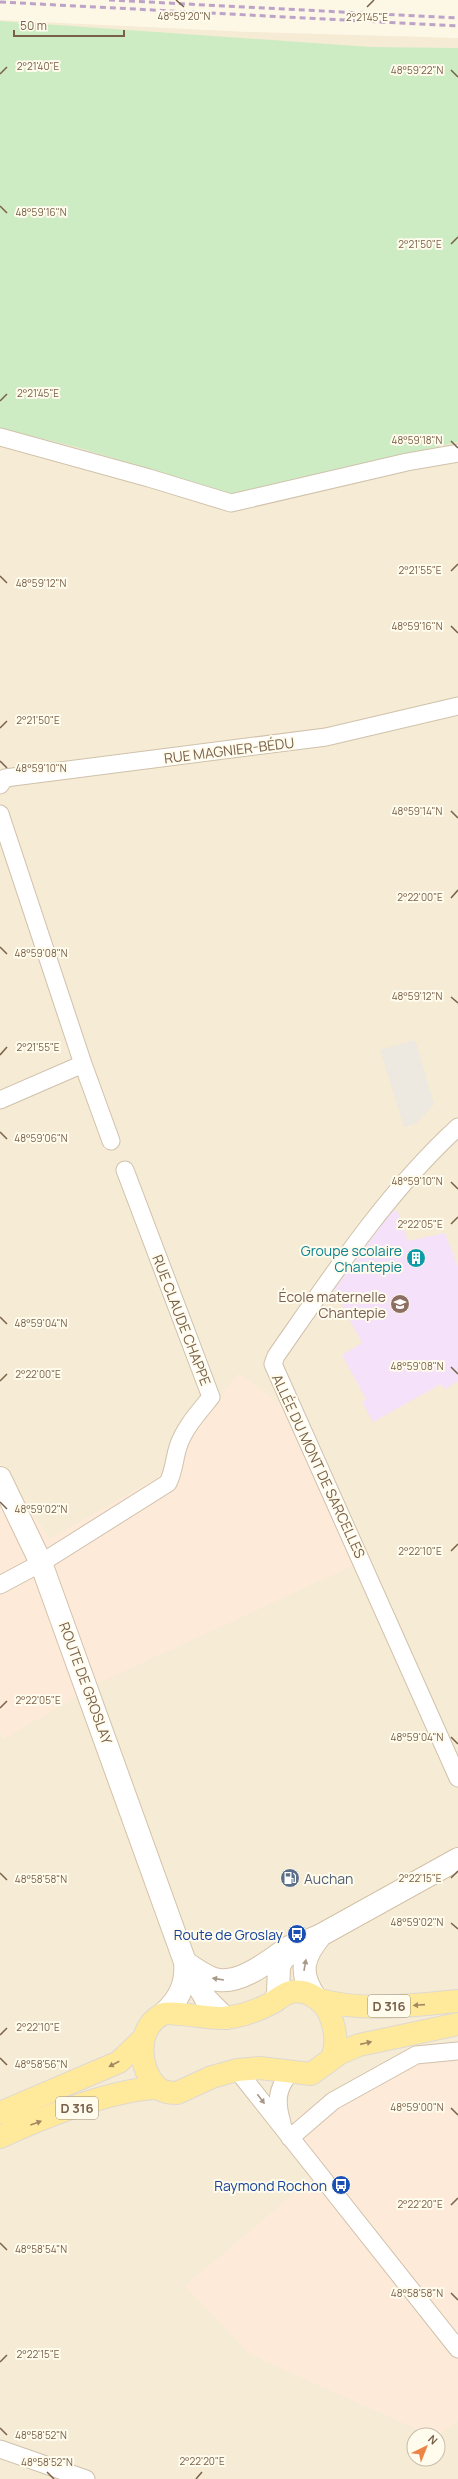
<svg xmlns="http://www.w3.org/2000/svg" width="458" height="2479" viewBox="0 0 458 2479" font-family="Manrope,sans-serif">
<rect width="100%" height="100%" fill="#fdf8e6"/>
<path fill="#f6ebd4" fill-rule="evenodd" d="M0,20L250,32L458,38V2479H0ZM414,2435H438V2459H414Z"/>
<path fill="#feead9" d="M239,1373L297,1417L356,1564L105,1680L3,1739L0,1732V1462L50,1539L158,1477Z
M458,2041V2420L438,2436L430,2435L251,2355L185,2286L324,2168L309,2149L293,2120L315,2104L420,2046Z"/>
<path fill="#ede8e0" d="M415,1040L434,1104L417,1123L404,1127L380,1050Z"/>
<path fill="#f5e2fa" d="M397,1210L408,1241L445,1233L458,1267V1381L445,1389L441,1384L373,1422L362,1402L366,1399L342,1355L362,1343L334,1290L390,1213Z"/>
<path fill="#ceecc3" d="M0,21L371,47L458,48V442L233,494L76,447L0,428Z"/>
<g fill="none" stroke-linecap="round" stroke-linejoin="round">
<g stroke="#d0c1ab" stroke-width="19">
<path id="minor" d="M0,437L149,478L231,503L407,462L458,453
M0,785L5,778L326,737L458,706
M0,814L83,1064L111,1141
M0,1100L83,1064
M458,1127C387,1192 331,1277 276,1356L273,1364L458,1778
M0,1585L41,1563L168,1483C174,1471 174,1460 178,1447C184,1428 199,1412 211,1397L125,1170
M237,2070L458,2349
M282,2123C276,2103 276,2089 290,2073
M290,2138L333,2101L416,2055L458,2051
M0,2449L86,2479"/>
</g>
<g stroke="#d3c2a8" stroke-width="24">
<path id="secondary" d="M0,1478L41,1563L185,1962L206,1999L225,2018
M186,1963C196,1969 208,1979 219,1980C243,1983 270,1960 289,1947
M315,1997C298,1972 303,1957 321,1935
M275,2001L278,1993L279,1966L283,1959L300,1944L321,1935L458,1859
M163,2014C179,2000 187,1984 185,1962"/>
</g>
<g stroke="#dfd9d3" stroke-width="24">
<path id="primary" d="M320,2000C365,2012 412,2005 458,2001
M331,2059C338,2046 336,2032 331,2018C326,2002 309,1989 291,1992C283,1994 277,2000 270,2004C256,2011 239,2017 223,2018C209,2019 169,2010 161,2015C136,2029 138,2069 157,2087C162,2092 170,2093 177,2093L212,2077L237,2070L260,2068L311,2074L340,2053L359,2045L458,2024
M0,2113L119,2062L143,2039
M0,2137C42,2118 113,2089 158,2088"/>
</g>
<use href="#minor" stroke="#fff" stroke-width="17"/>
<use href="#secondary" stroke="#fff" stroke-width="22"/>
<use href="#primary" stroke="#ffe99b" stroke-width="22"/>
<path stroke="#bda3c8" stroke-width="3" stroke-dasharray="6 4" stroke-linecap="butt" d="M109,0L458,18
M0,2L458,26"/>
</g>
<defs><path id="oneway-solid" d="M-6-.8H1V-3.2L6.5 0L1 3.2V.8H-6Z"/></defs>
<g fill="#a89889">
<use href="#oneway-solid" transform="translate(305 1965) rotate(-80)"/>
<use href="#oneway-solid" transform="translate(218 1979) rotate(-171)"/>
<use href="#oneway-solid" transform="translate(261 2099) rotate(53)"/>
</g>
<g fill="#a18a62">
<use href="#oneway-solid" transform="translate(419 2005) rotate(176)"/>
<use href="#oneway-solid" transform="translate(366 2043) rotate(-13)"/>
<use href="#oneway-solid" transform="translate(114 2064) rotate(152)"/>
<use href="#oneway-solid" transform="translate(36 2123) rotate(-20)"/>
</g>
<path fill="none" stroke="#796149" stroke-width="1.5" d="M176,0L184,7M367,7L374,0M451,70L458,77M0,74L7,67M0,206L7,213M451,244L458,237M0,401L7,394M451,441L458,448M451,571L458,564M0,576L7,583M451,626L458,633M0,728L7,721M0,761L7,768M451,811L458,818M451,898L458,890M0,947L7,954M451,997L458,1003M0,1055L7,1047M0,1132L7,1139M451,1182L458,1189M451,1224L458,1217M0,1317L7,1324M451,1367L458,1374M0,1381L7,1374M0,1502L7,1509M451,1551L458,1544M0,1708L7,1701M451,1737L458,1744M0,1873L7,1880M451,1878L458,1871M451,1923L458,1929M0,2035L7,2028M0,2058L7,2065M451,2108L458,2115M451,2205L458,2198M0,2243L7,2250M451,2293L458,2300M0,2362L7,2355M0,2428L7,2435M47,2472L54,2479M196,2479L202,2472"/>
<defs>
<g id="building-disc" transform="scale(1)"><circle r="9.5" fill="#0f9aa8" stroke="#fffbed"/><path d="M-4-6H4V6H1V3H-1V6H-4ZM-2.5-4.3h1.7v1.8h-1.7ZM.8-4.3h1.7v1.8H.8ZM-2.5-1h1.7V.8h-1.7ZM.8-1h1.7V.8H.8Z" fill="#fff"/></g>
<g id="school-disc" transform="scale(1)"><circle r="9.5" fill="#8d6e63" stroke="#fffbed"/><path d="M0-5L7-2L0 1L-7-2ZM-4 1L0 2.5L4 1V4Q0 6-4 4Z" fill="#fff"/></g>
<g id="fuel-disc" transform="scale(1)"><circle r="9.5" fill="#5c6f8a" stroke="#fffbed"/><path d="M-5.5-6h7V0h2V4h1.3V-2.5L3-4.5l.8-.8L6-3V5H2.5V1h-1V6h-7ZM-4.2-4.7v3.2H.2V-4.7Z" fill="#fff"/></g>
<g id="bus-disc" transform="scale(1)"><circle r="9.5" fill="#1a4fb4" stroke="#fffbed"/><path d="M-5-6H5V4H4V6H2V4H-2V6H-4V4H-5ZM-3.5-4V0h7V-4ZM-3.5 1.2v1.5H-2V1.2ZM2 1.2v1.5H3.5V1.2Z" fill="#fff"/></g>
</defs>
<g fill-rule="evenodd">
<use href="#building-disc" x="416" y="1258"/>
<use href="#school-disc" x="400" y="1304"/>
<use href="#fuel-disc" x="290" y="1878"/>
<use href="#bus-disc" x="297" y="1934"/>
<use href="#bus-disc" x="341" y="2185"/>
</g>
<g text-anchor="middle" dominant-baseline="central" stroke-width="4" stroke-linejoin="round" paint-order="stroke">
<g fill="#fffbed" stroke="#a18f7a" stroke-width="1">
<rect x="368" y="1995" width="42" height="22" rx="3"/>
<rect x="56" y="2097" width="42" height="22" rx="3"/>
</g>
<g font-size="13" font-weight="bold" fill="#796149">
<text x="389" y="2006">D 316</text>
<text x="77" y="2108">D 316</text>
</g>
<g font-size="14" fill="#796149" stroke="#fffbed">
<text transform="translate(229 750) rotate(-7)">RUE MAGNIER-BÉDU</text>
<text transform="translate(182 1320) rotate(69)">RUE CLAUDE CHAPPE</text>
<text transform="translate(319 1466) rotate(65)">ALLÉE DU MONT DE SARCELLES</text>
<text transform="translate(86 1683) rotate(70)">ROUTE DE GROSLAY</text>
</g>
<g font-size="14" fill="#0d838f" stroke="#fffbed" text-anchor="end">
<text x="402" y="1250">Groupe scolaire<tspan x="402" dy="16">Chantepie</tspan></text>
</g>
<g font-size="14" fill="#785e54" stroke="#fffbed" text-anchor="end">
<text x="386" y="1296">École maternelle<tspan x="386" dy="16">Chantepie</tspan></text>
</g>
<g font-size="14" fill="#4e5e75" stroke="#fffbed" text-anchor="start">
<text x="304" y="1878">Auchan</text>
</g>
<g font-size="14" fill="#164399" stroke="#fffbed" text-anchor="end">
<text x="283" y="1934">Route de Groslay</text>
<text x="327" y="2185">Raymond Rochon</text>
</g>
</g>
<g font-size="10" text-anchor="middle" fill="#796149" stroke="#fffbed" stroke-width="4" stroke-linejoin="round" paint-order="stroke">
<text x="184" y="20">48°59'20"N</text>
<text x="367" y="21">2°21'45"E</text>
<text x="38" y="70">2°21'40"E</text>
<text x="417" y="74">48°59'22"N</text>
<text x="41" y="216">48°59'16"N</text>
<text x="420" y="248">2°21'50"E</text>
<text x="38" y="397">2°21'45"E</text>
<text x="417" y="444">48°59'18"N</text>
<text x="420" y="574">2°21'55"E</text>
<text x="41" y="587">48°59'12"N</text>
<text x="417" y="630">48°59'16"N</text>
<text x="38" y="724">2°21'50"E</text>
<text x="41" y="772">48°59'10"N</text>
<text x="417" y="815">48°59'14"N</text>
<text x="420" y="901">2°22'00"E</text>
<text x="41" y="957">48°59'08"N</text>
<text x="417" y="1000">48°59'12"N</text>
<text x="38" y="1051">2°21'55"E</text>
<text x="41" y="1142">48°59'06"N</text>
<text x="417" y="1185">48°59'10"N</text>
<text x="420" y="1228">2°22'05"E</text>
<text x="41" y="1327">48°59'04"N</text>
<text x="417" y="1370">48°59'08"N</text>
<text x="38" y="1378">2°22'00"E</text>
<text x="41" y="1513">48°59'02"N</text>
<text x="420" y="1555">2°22'10"E</text>
<text x="38" y="1704">2°22'05"E</text>
<text x="417" y="1741">48°59'04"N</text>
<text x="420" y="1882">2°22'15"E</text>
<text x="41" y="1883">48°58'58"N</text>
<text x="417" y="1926">48°59'02"N</text>
<text x="38" y="2031">2°22'10"E</text>
<text x="41" y="2068">48°58'56"N</text>
<text x="417" y="2111">48°59'00"N</text>
<text x="420" y="2208">2°22'20"E</text>
<text x="41" y="2253">48°58'54"N</text>
<text x="417" y="2297">48°58'58"N</text>
<text x="38" y="2358">2°22'15"E</text>
<text x="41" y="2439">48°58'52"N</text>
<text x="202" y="2465">2°22'20"E</text>
<text x="47" y="2466">48°58'52"N</text>
</g>
<g transform="translate(426 2447) rotate(43)"><circle r="19" fill="#fffbed" stroke="#c9bdab"/>
<path d="M0-3L7 15L0 10L-7 15Z" fill="#ed8445"/>
<text y="-6" font-size="11" font-weight="bold" text-anchor="middle" fill="#796149">N</text>
</g>
<path d="M14 30v6h110v-6" fill="none" stroke="#796149" stroke-width="2"/>
<text x="20" y="30" font-size="12" fill="#796149" stroke="#fffbed" stroke-width="3" paint-order="stroke">50 m</text>
</svg>
